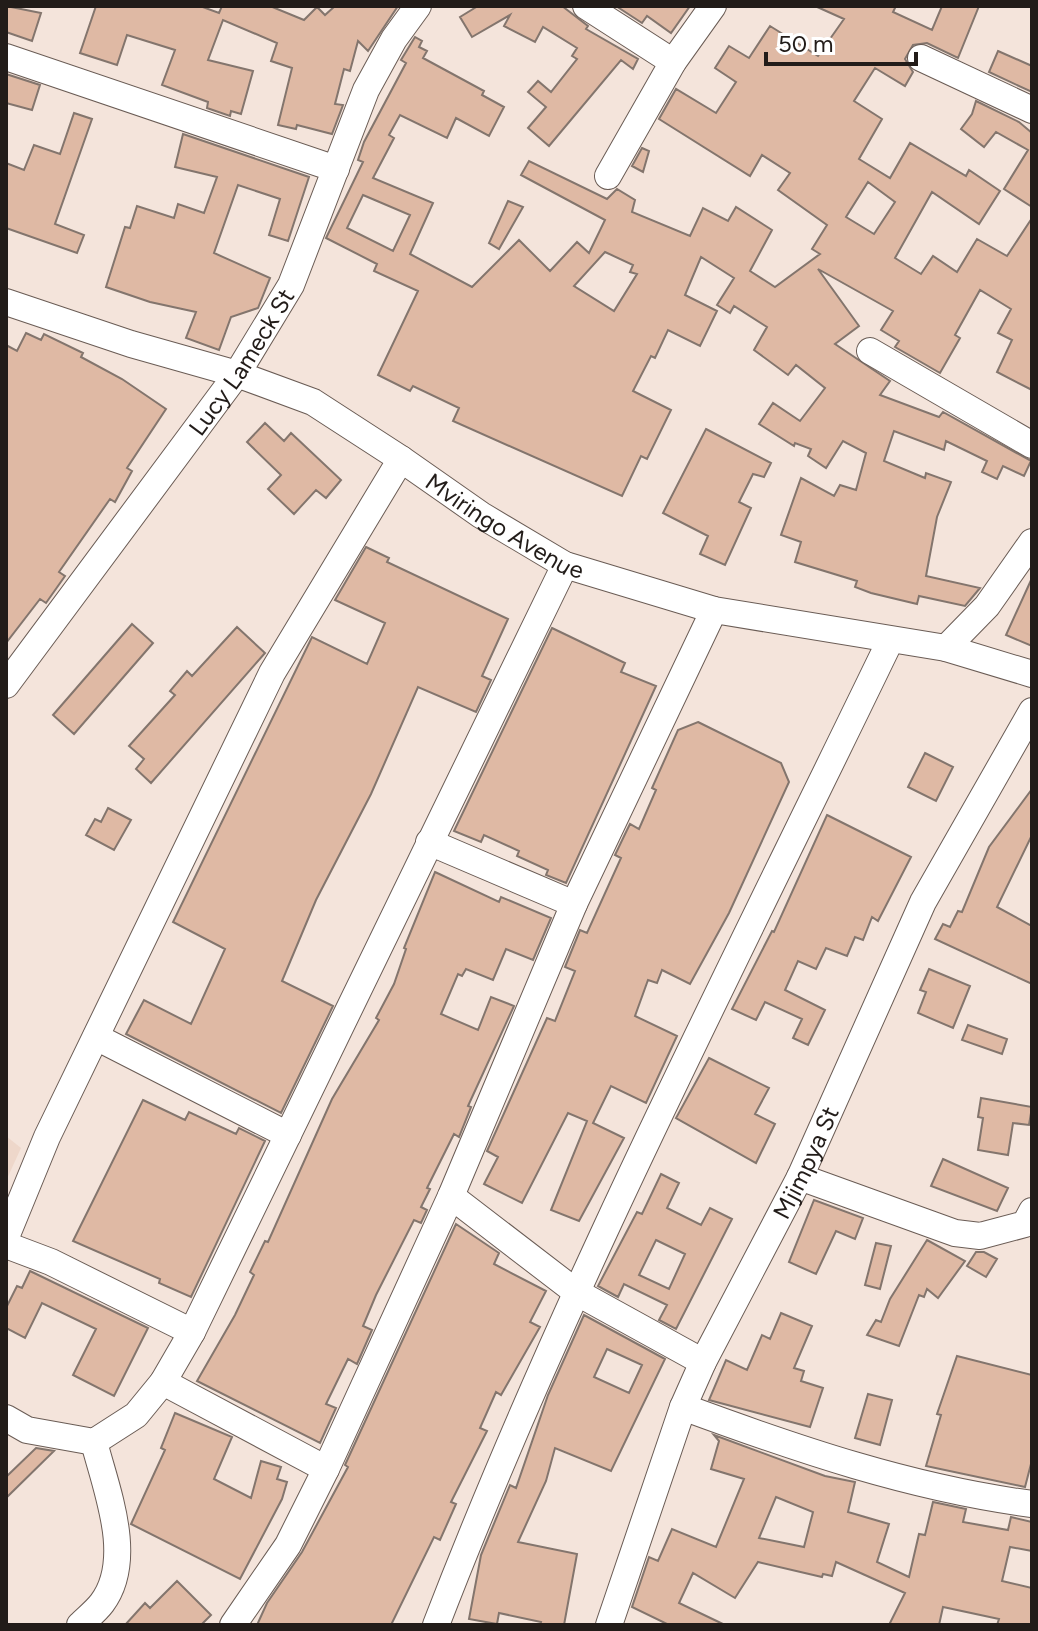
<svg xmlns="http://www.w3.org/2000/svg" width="1038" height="1631" viewBox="0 0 1038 1631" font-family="Figtree,sans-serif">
<rect width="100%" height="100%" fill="#f4e4db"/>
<path fill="#eed7ca" d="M6,1136L21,1148L6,1181Z"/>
<path fill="#dfb9a4" stroke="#83756d" stroke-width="2" fill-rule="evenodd" d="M6,6L41,13L32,41L6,32Z
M96,6H200L219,13L222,6H270L304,20L317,7L325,15L335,6H398L368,51L358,41L350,71L344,69L335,104L343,105L332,134L297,125L296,129L278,125L292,68L271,61L277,43L223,20L208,60L253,71L241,114L231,111L230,116L207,108L208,102L162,85L175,50L127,35L117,65L80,53Z
M478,6H562L588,26L586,29L638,59L633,69L621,60L549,146L528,128L546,107L528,92L538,81L551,92L577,59L572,56L577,48L543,27L535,42L504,26L510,15L472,37L460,17Z
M616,6H690L671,33L647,16L642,23Z
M815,6H896L893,12L932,30L942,6H979L958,58L927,43L913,45L905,59L913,72L905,86L875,68L854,101L882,119L859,159L890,178L910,143L966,176L969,170L1000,191L979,224L932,192L895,258L921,274L933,256L957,272L977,239L1007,256L1032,218V390L997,372L1012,340L998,333L1011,309L980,290L955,335L960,338L940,373L895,347L899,341L881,330L893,311L818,269L859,326L835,344L890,381L880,395L939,417L943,412L1031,461L1024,476L1003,466L997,479L982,472L987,461L946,441L944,450L894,431L884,461L925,478L926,473L951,482L937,517L926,576L980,588L965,606L919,596L917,604L871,593L855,587L857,581L795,562L801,542L781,535L801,478L834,496L840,485L856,490L866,453L843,441L826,468L808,456L811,449L795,443L794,446L759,424L773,403L800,421L825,388L796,365L788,375L754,350L767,327L734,306L730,313L717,305L734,278L701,257L685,295L717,311L700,346L668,330L655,358L651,356L633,391L671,410L647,459L641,456L622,496L453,421L459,408L413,386L410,391L378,375L418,291L374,271L377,264L326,238L363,162L358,160L364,142L406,63L401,60L415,37L422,41L419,47L427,51L423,58L484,91L482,95L504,107L489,136L456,118L447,138L400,115L389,135L394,138L373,178L433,203L410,254L472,287L519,240L550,271L577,242L589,253L605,220L521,175L529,161L607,199L617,189L635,200L632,212L690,236L703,208L728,221L736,207L772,230L750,271L775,287L820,254L812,249L827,225L778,190L790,173L762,155L750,176L659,119L676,89L716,113L736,82L715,68L729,46L749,58L770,26L818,56L844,19ZM868,182L895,202L874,234L846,217ZM363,195L410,215L393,251L347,228ZM605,252L633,265L630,272L637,274L614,311L574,286Z
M998,51L1032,66V92L989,72Z
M6,74L40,85L32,110L6,103Z
M976,101L1019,122L1032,133V207L1004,189L1028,150L996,132L984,147L961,129L972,114Z
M74,113L92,119L55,224L84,235L77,253L6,228V163L24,170L34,145L60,154Z
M183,134L309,177L288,241L269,235L280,199L238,185L214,253L270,278L258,308L231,317L219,350L186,338L196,312L150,302L106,287L125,227L130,228L137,206L174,218L178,204L204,213L217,177L175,167Z
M642,148L649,151L643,172L632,166Z
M508,201L523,207L499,249L489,243Z
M26,333L41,340L44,334L83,353L81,357L122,379L166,409L127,468L132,471L115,502L110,499L59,572L65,576L46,603L40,599L6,643V345L17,351Z
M265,423L284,441L291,433L341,480L326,498L316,490L294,514L268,489L281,475L247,442Z
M706,429L771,463L764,477L753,474L739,502L751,508L725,565L700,554L708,536L663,513Z
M366,547L389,558L387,562L508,619L482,676L491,680L476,712L418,687L371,794L316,900L282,981L333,1006L281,1113L126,1034L144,1000L191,1024L225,949L173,922L312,637L367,664L385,623L335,600Z
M1032,578V646L1006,635Z
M132,624L153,643L74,734L53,715Z
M237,627L265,653L151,783L136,769L144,759L129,746L175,695L170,691L187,671L192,676Z
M552,628L625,663L621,672L656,686L566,883L546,875L548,870L517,856L519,851L484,835L481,842L454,831Z
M698,722L781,763L789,782L729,913L690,984L662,970L657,983L648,980L635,1016L677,1036L646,1103L611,1086L593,1123L624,1138L579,1221L551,1210L587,1121L568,1113L522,1203L484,1184L498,1157L487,1151L547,1018L555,1021L575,971L565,967L580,930L587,933L621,858L615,855L627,830L630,824L639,829L656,790L652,788L678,730Z
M925,753L953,767L936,801L908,787Z
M1032,789V835L997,907L1032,926V984L935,939L943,924L950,927L958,911L962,912L989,847Z
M108,808L131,820L114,850L86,835L95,819L101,822Z
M827,815L911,857L878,921L872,917L863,940L855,937L847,956L826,948L816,969L798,961L785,990L825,1010L808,1045L793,1038L802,1019L765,1002L756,1020L732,1009L772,931L774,932Z
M435,872L499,902L501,897L551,918L533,960L506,949L493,980L466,969L462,976L458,974L441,1014L478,1030L491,997L514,1006L468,1106L471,1107L459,1137L454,1134L427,1188L430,1189L421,1207L427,1210L421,1223L414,1220L376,1295L363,1326L372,1330L357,1364L348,1359L326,1404L336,1408L320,1443L197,1381L235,1315L254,1275L250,1272L265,1241L268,1242L332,1099L379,1020L376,1018L394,984L406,949L404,948Z
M929,969L970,986L953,1028L918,1013L926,992L920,990Z
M968,1025L1007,1039L1002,1054L962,1040Z
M709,1058L769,1088L755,1114L775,1124L756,1163L676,1118Z
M981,1098L1032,1107L1029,1125L1013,1123L1008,1155L978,1150L983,1118L978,1117Z
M143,1100L185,1120L189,1112L236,1134L239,1128L265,1141L191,1297L159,1283L160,1279L73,1241Z
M943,1159L1008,1188L997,1211L931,1186Z
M661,1174L679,1183L667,1208L701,1225L710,1208L732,1219L676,1329L659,1320L667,1305L624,1284L618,1297L598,1286L637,1212L642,1214ZM656,1240L685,1254L669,1289L639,1275Z
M814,1200L863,1218L855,1239L836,1231L816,1274L789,1262Z
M456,1224L499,1253L494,1264L546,1291L530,1322L540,1327L501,1395L496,1392L480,1428L487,1431L451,1502L456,1504L440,1540L434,1537L391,1625H257L267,1603L302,1552L348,1467L345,1465Z
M927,1240L965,1261L938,1298L927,1289L924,1297L919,1295L899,1346L867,1335L876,1320L881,1322L890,1299Z
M876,1243L891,1246L880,1289L865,1285Z
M976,1252H984L997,1259L986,1277L967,1266Z
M30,1271L148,1328L114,1396L73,1375L96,1329L42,1303L25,1338L6,1328V1308L17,1286L22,1288Z
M781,1313L812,1326L794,1368L804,1371L801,1381L823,1388L810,1427L709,1400L726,1360L747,1370L762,1335L770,1339Z
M584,1315L665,1359L611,1471L555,1448L546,1481L518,1542L577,1554L564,1625H540L541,1622L499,1613L497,1624L469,1619L481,1555L510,1485L516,1488L548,1395ZM607,1349L642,1365L629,1393L594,1377Z
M957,1356L1032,1375V1460L1025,1487L926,1466L941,1415L937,1414Z
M868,1394L892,1400L880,1445L855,1438Z
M175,1413L232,1437L214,1479L251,1498L261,1461L281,1467L277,1479L287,1482L282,1499L240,1579L131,1524L165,1450L161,1448Z
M714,1435L825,1476L855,1482L848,1512L889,1524L877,1562L909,1577L919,1534L925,1535L933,1502L966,1509L963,1522L1008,1530L1011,1517L1032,1522V1551L1010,1547L1002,1581L1032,1588V1625H997L999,1619L943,1607L939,1625H889L905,1593L836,1562L832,1576L823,1574L822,1577L758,1562L735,1598L693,1573L679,1603L725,1625H669L632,1607L649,1557L658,1561L672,1529L716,1547L744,1479L711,1469L719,1441ZM776,1497L813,1512L804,1547L759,1538Z
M36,1448L54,1451L6,1498V1477Z
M177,1581L211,1615L201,1625H125L145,1603L150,1608Z"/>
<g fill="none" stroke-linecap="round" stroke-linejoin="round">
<g stroke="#6a5c55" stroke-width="28">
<g id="minor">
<path d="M586,6L673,62"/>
<path d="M6,57L336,169"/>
<path d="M921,58L1032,110"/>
<path d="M608,176L673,62L713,6"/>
<path id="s1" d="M6,302L131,344L237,374L313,402L401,459L481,515L565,565L714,610L946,648L1032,674"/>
<path d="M870,351L1032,445"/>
<path d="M946,648L987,606L1032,542"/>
<path id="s2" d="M6,685L237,374L291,285L366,90L394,39L418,6"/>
<path d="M429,842L574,904"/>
<path d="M96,1037L288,1135"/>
<path d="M800,1177L955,1233L980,1236L1025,1224L1032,1211"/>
<path d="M451,1196L576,1292L703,1362"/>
<path d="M6,1237L47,1137L272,673L401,459"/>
<path d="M6,1245L51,1262L192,1332"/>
<path d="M163,1382L326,1469"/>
<path d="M683,1407C797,1449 911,1488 1032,1504"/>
<path d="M6,1418L27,1430L94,1442L136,1415L163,1382L192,1332L565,565"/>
<path d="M80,1625C87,1618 96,1611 102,1603C135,1559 106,1489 94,1442"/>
<path d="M233,1625L288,1545L326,1469L451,1196L574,904L714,610"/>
<path d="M436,1625C566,1288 733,966 890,641"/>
<path id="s3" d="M609,1625L683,1407L703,1362L800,1177L923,902L1032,711"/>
</g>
</g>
<use href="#minor" stroke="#fff" stroke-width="26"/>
</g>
<g text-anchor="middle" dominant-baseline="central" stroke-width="6" stroke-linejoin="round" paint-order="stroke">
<g font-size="24" fill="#221c19" stroke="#fff">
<text stroke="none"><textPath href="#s2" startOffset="400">Lucy Lameck St</textPath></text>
<text stroke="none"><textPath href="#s1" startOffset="552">Mviringo Avenue</textPath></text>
<text stroke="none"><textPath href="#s3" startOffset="504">Mjimpya St</textPath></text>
</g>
</g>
<rect width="1038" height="1631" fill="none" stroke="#221c19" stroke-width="16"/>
<path d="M766 52v12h150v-12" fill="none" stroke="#221c19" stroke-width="4"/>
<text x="778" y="52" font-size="24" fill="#221c19" stroke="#ffffff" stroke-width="6" paint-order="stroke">50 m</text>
</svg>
